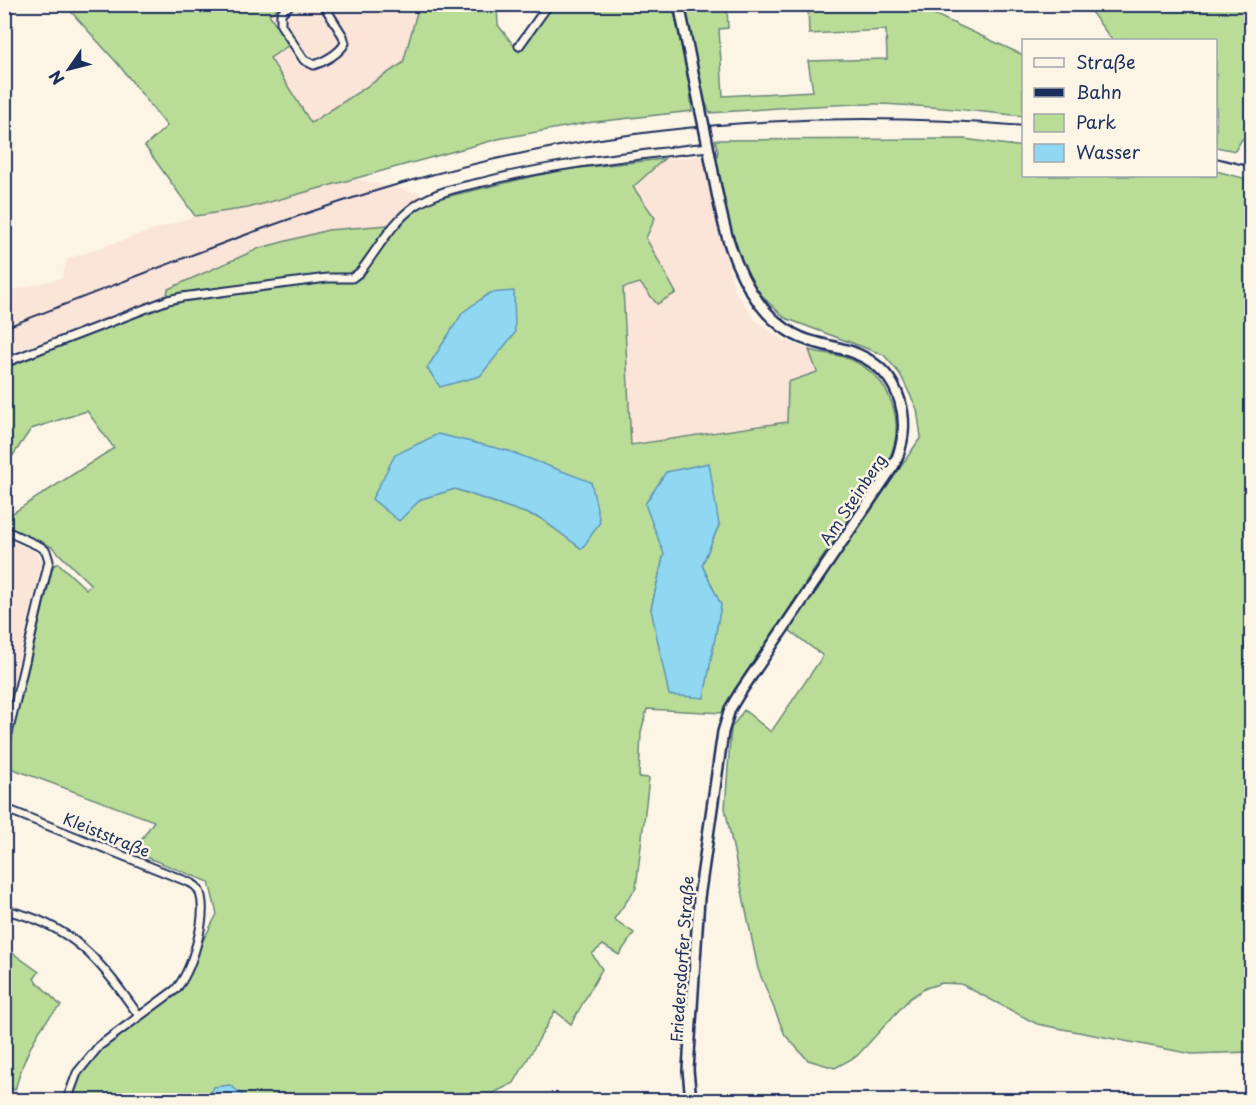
<svg xmlns="http://www.w3.org/2000/svg" width="1256" height="1105" viewBox="0 0 1256 1105" font-family="'Playpen Sans',sans-serif">
<rect width="100%" height="100%" fill="#fcf5e5"/>
<filter id="ink" filterUnits="userSpaceOnUse"><feTurbulence type="fractalNoise" baseFrequency=".0167" numOctaves="2"/><feDisplacementMap in="SourceGraphic" scale="12" xChannelSelector="R" yChannelSelector="G"/><feConvolveMatrix kernelMatrix="1 2 1 2 8 2 1 2 1" color-interpolation-filters="sRGB"/></filter>
<g filter="url(#ink)">
<path fill="#fbe4d8" d="M283,5H419L403,63L311,123L269,58V14Z
M699,156L703,159L734,289L755,320L782,339L809,350L818,372L788,382L787,422L631,445L623,288L640,283L645,238L655,218L633,187L664,159Z
M355,179L422,194L402,211L391,225L328,230L168,289L166,296L5,355V292L62,278L67,259L195,216L248,208Z
M5,538L34,551L42,561L9,702L4,698Z"/>
<path fill="#b9dd97" stroke="#6a867a" stroke-width="1.5" fill-rule="evenodd" d="M65,5H283L269,14L289,45L270,58L311,123L403,63L419,5H497L498,25L519,52L553,5H673L690,88L692,111L586,123L498,139L248,208L195,216L145,146L167,126L118,64Z
M683,5H741H727L728,28L719,29L723,96L813,91L808,61L887,59L886,30L809,34L808,5H914L1023,55V116C974,111 925,105 876,104C821,104 765,109 710,113L701,92Z
M1086,5H1251V141L1242,139L1235,151L1216,147V40H1112Z
M964,139L1023,147L1024,176H1216V171L1251,180V1052L1192,1054L1037,1024L961,984L942,983L926,988L910,998L857,1056L835,1068L808,1060L785,1035L758,969L725,808L731,728L744,710L771,732L823,656L789,630L921,437L917,409L900,374L884,355L785,318L766,300L746,276L732,241L716,159L718,152L715,140Z
M664,159L633,187L655,218L646,238L676,293L657,304L640,283L623,288L631,445L787,422L788,382L817,372L809,350C824,354 840,354 854,361C891,379 906,422 889,459L812,573L723,713L647,709L641,732L639,777L649,778L636,888L614,919L634,933L619,955L603,945L592,954L602,969L571,1024L555,1011L514,1083L479,1100H245L214,1087L207,1100H71L81,1072L96,1053L179,991L189,977L196,954L217,914L209,882L133,852L154,821L5,766L53,566L58,563L86,589L91,585L52,547L5,526V518L114,448L87,411L31,429L5,467V368L165,305L168,289L260,248L328,230L400,224L418,208L437,199L560,170ZM509,451L582,549L540,518L455,489L421,499ZM719,525L702,565L721,605L716,628L651,609L664,554Z
M4,947L39,972L34,979L61,1006C37,1026 23,1060 15,1090L10,1089L5,1080Z"/>
<path fill="#90d8f2" stroke="#6194b7" stroke-width="1.5" d="M514,291L515,333L480,376L440,387L427,368L463,312L490,293Z
M438,434L509,451L591,482L600,522L582,549L540,518L455,489L421,499L399,521L372,499L395,455Z
M709,463L719,525L702,565L721,605L704,698L669,695L651,609L664,554L645,504L666,472Z
M230,1085L245,1097L248,1100H207L214,1087Z"/>
<g fill="none" stroke-linecap="round" stroke-linejoin="round">
<g stroke="#1b2f5e" stroke-width="11">
<path id="minor" d="M291,4L281,13V25L304,60L314,65C324,62 340,53 345,43L343,36L323,4
M519,46L549,4
M4,363L168,300L182,297L327,278H352L360,272C377,250 392,222 415,206C435,192 460,187 483,182C558,163 633,156 708,147
M4,530L41,547L46,551L49,561L4,750
M4,808L186,881C192,883 198,886 200,893C208,916 192,972 175,990L99,1046L77,1073L67,1100
M4,910C73,924 101,962 139,1016"/>
</g>
<g stroke="#1b2f5e" stroke-width="14">
<path id="secondary" d="M679,4L701,112
M691,1100L688,1070L699,898L723,732L730,709L739,694L894,465C914,423 902,373 857,354C845,348 831,347 818,343C794,338 774,323 759,303C723,255 718,193 706,136"/>
</g>
<use href="#minor" stroke="#fcf5e5" stroke-width="7"/>
<use href="#secondary" stroke="#fcf5e5" stroke-width="9"/>
<path stroke="#1b2f5e" stroke-width="2" d="M1216,158L1252,167
M4,328C137,277 269,221 406,182C606,124 817,108 1024,126"/>
<g stroke="#1b2f5e" stroke-width="14" stroke-linecap="butt">
<path id="secondary-bridge" d="M701,112L706,136"/>
</g>
<use href="#secondary-bridge" stroke="#fcf5e5" stroke-width="9"/>
</g>
</g>
<g text-anchor="middle" dominant-baseline="central" stroke-width="5" stroke-linejoin="round" paint-order="stroke">
<g font-size="16" fill="#1b2f5e" stroke="#fcf5e5">
<text transform="translate(852 499) rotate(-56)">Am Steinberg</text>
<text transform="translate(107 834) rotate(22)">Kleiststraße</text>
<text transform="translate(681 959) rotate(-86)">Friedersdorfer Straße</text>
</g>
</g>
<rect width="1256" height="1105" fill="none" stroke="#fcf5e5" stroke-width="24"/>
<rect x="12" y="12" width="1232" height="1081" fill="none" stroke="#1b2f5e" stroke-width="2" filter="url(#ink)"/>
<rect x="1022" y="39" width="195" height="138" fill="#fcf5e5" stroke="#a2a6af" stroke-width="1.5"/>
<rect x="1034" y="58" width="30" height="9" fill="#fcf5e5" stroke="#a2a6af" stroke-width="1.5"/>
<text x="1076" y="69" font-size="18" fill="#1b2f5e">Straße</text>
<rect x="1034" y="88" width="30" height="9" fill="#1b2f5e" stroke="#a2a6af" stroke-width="1.5"/>
<text x="1076" y="99" font-size="18" fill="#1b2f5e">Bahn</text>
<rect x="1034" y="114" width="30" height="18" fill="#b9dd97" stroke="#a2a6af" stroke-width="1.5"/>
<text x="1076" y="129" font-size="18" fill="#1b2f5e">Park</text>
<rect x="1034" y="144" width="30" height="18" fill="#90d8f2" stroke="#a2a6af" stroke-width="1.5"/>
<text x="1076" y="159" font-size="18" fill="#1b2f5e">Wasser</text>
<g transform="translate(69 69) rotate(235)" stroke="#fcf5e5" stroke-width="4.5" paint-order="stroke">
<path d="M0-4.5L10 22L0 15L-10 22Z" fill="#1b2f5e"/>
<text y="-9" font-size="16" font-weight="bold" text-anchor="middle" fill="#1b2f5e">N</text>
</g>
</svg>
